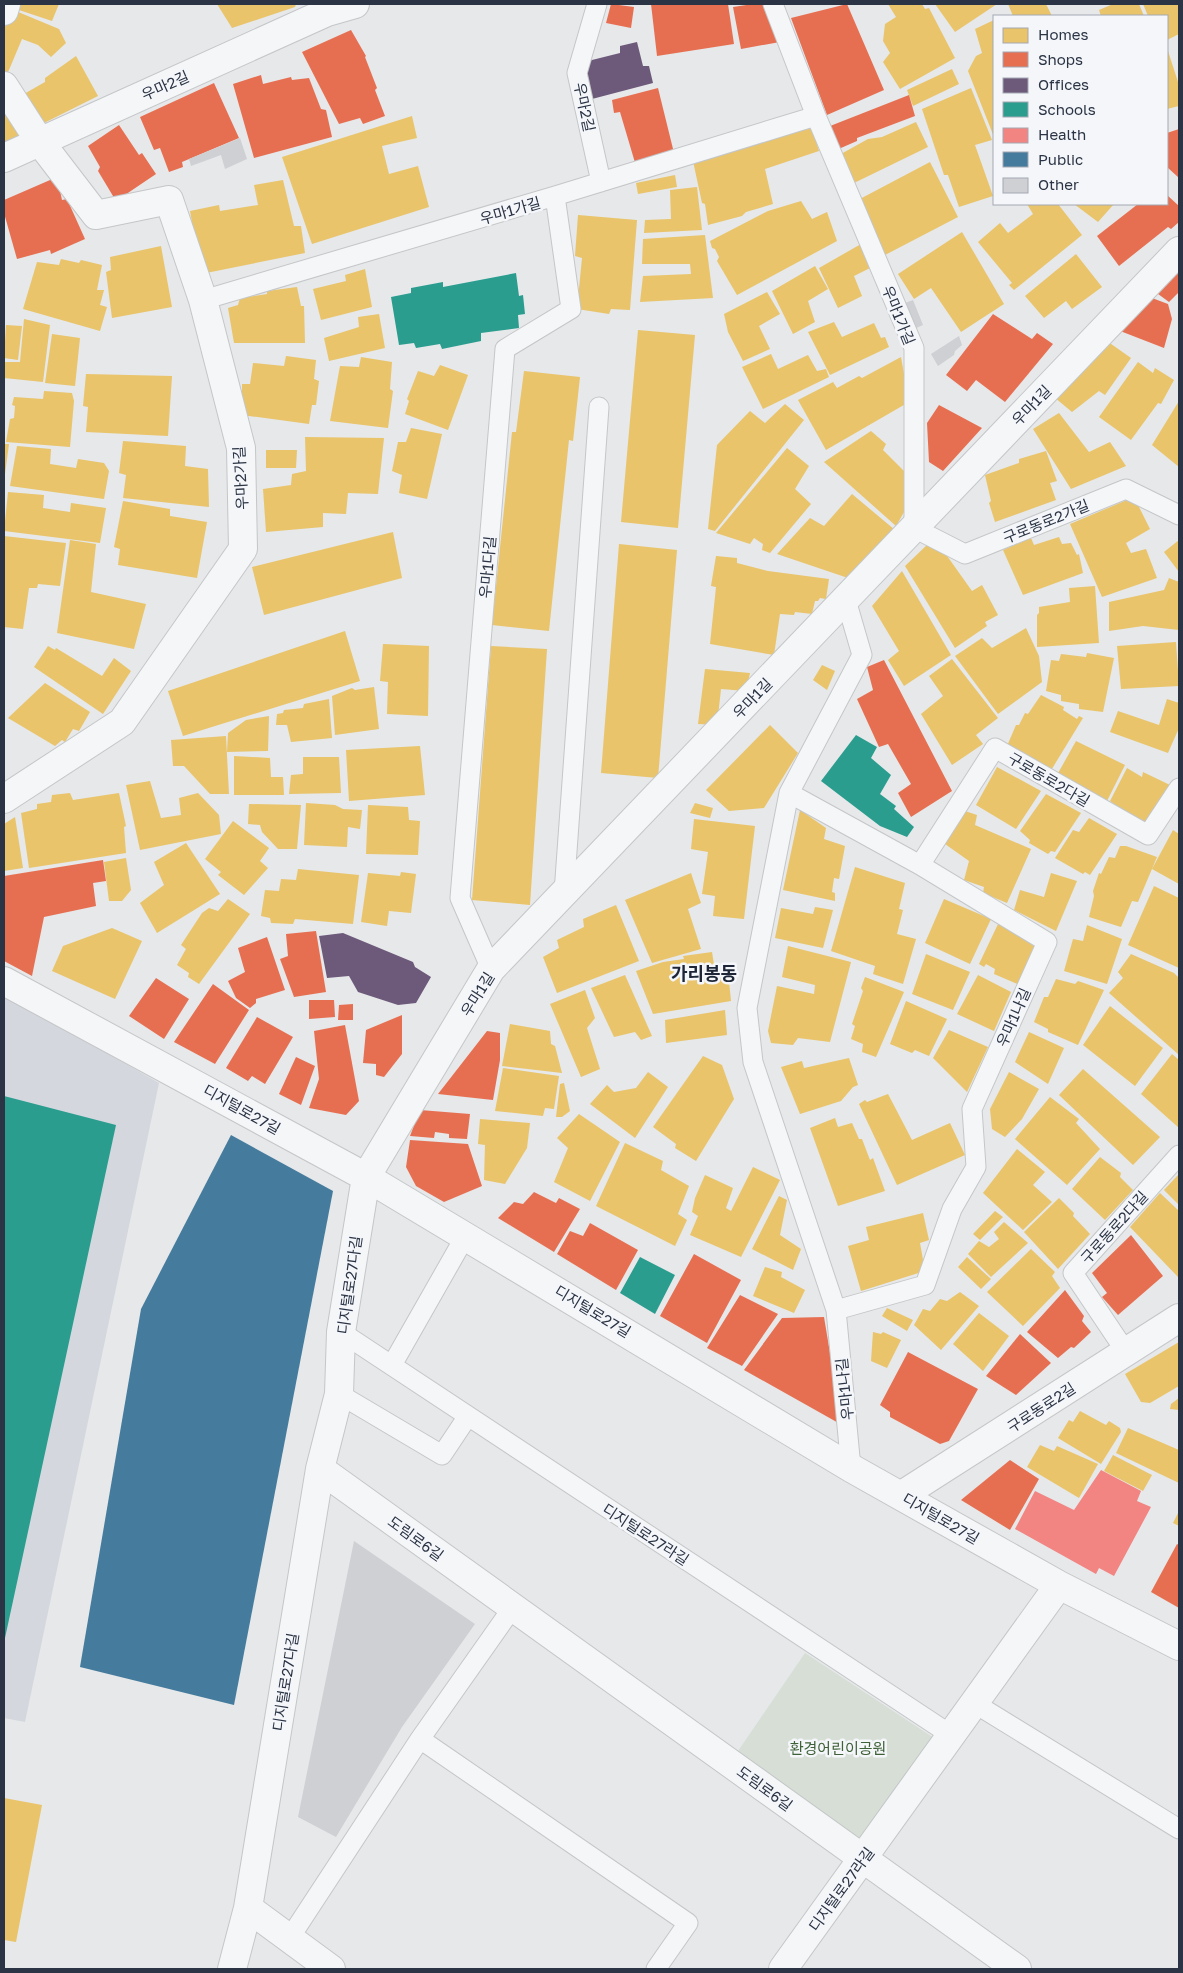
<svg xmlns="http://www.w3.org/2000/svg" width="1183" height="1973" viewBox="0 0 1183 1973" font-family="'Golos Text','Noto Sans KR',sans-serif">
<rect width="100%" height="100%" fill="#e6e8ea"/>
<path fill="#d4d7dd" d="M4,994L159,1083L25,1722L4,1718Z"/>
<path fill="#d6ded6" d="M805,1653L934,1738L861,1839L736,1754Z"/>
<path fill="#e9c46a" d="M15,4H59L52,21L13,8Z
M217,4H296L295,7L232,28Z
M888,4H922L925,9L929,8L955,58L900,89L883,62L890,53L883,41L885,24L896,17Z
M935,4H997L955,32Z
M1008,4H1046L1052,16H1013Z
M1113,4H1139L1144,16H1101L1099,10Z
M1143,4H1179V34L1167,40V16H1148Z
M11,9L59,29L66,43L51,57L38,45L22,39L6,77L4,76V30Z
M994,20V137L968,71L976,56L982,53L975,29Z
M1167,48L1179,85V106L1167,109Z
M76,56L98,96L42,124L17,98L45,82V78Z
M952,69L959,84L913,106L907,90Z
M971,88L992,140L975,145L993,196L959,207L948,175H944L922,109Z
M4,110L26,138L4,150Z
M412,116L417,138L382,146L389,174L418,166L429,207L312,244L282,157Z
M810,122L819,151L765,169L773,204L746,212L742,216L708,225L705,204L702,203L693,161Z
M916,122L928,147L854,183L841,154L868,139L882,137Z
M930,162L958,217L885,255L858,200Z
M675,175L677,187L638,194L636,183Z
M283,180L294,226H301L305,253L201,274L190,211L219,205L220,211L258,205L254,185Z
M697,187L702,230L644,233L645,220L671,219L670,190Z
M801,201L812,219L827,212L837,241L737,295L717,261L719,257L715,249L712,248L710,241L768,211Z
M1027,204H1058L1082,235L1014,290L1009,285L1012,283L978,242L1000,223L1008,233L1033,214Z
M1074,204H1114L1098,222Z
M578,215L637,220L630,310L611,309L609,314L577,309L582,258L575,256Z
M962,232L1004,304L961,332L931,288L914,299L898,274Z
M705,235L713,298L640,302L643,276L691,274L690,264H642L643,239Z
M861,244L872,267L854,276L862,296L838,308L819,268Z
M161,246L172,307L112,318L106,272L111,270L110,257Z
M1076,254L1102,287L1072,309L1066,301L1044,318L1025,296Z
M61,259L79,263L81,260L102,265L97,290H104L100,305L107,307L100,331L23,309L37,262L59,265Z
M815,266L828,289L808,301L815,322L793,334L772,291Z
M365,269L372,307L321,320L313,289L346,281L345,275Z
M297,287L301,306H304L305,343H234L228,308L238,305L240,298L267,294V291Z
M767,292L780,314L759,326L770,349L743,361L728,332L724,314Z
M379,314L385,348L329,361L324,338L359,327L358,317Z
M24,319L50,325L43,382L4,378V362H20Z
M834,322L842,337L874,323L881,338L885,337L889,347L830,375L808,332Z
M6,325L22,326L18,360L4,358Z
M638,330L695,335L678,528L621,522Z
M52,334L80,338L75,386L45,383Z
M1104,339L1131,358L1105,395L1099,391L1072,412L1054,397Z
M771,354L778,369L808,355L817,371L826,369L829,377L763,409L742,367Z
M286,356L316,360L314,379L319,381L316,405H312L309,424L242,415V384H250L253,363L284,366Z
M361,357L392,362L390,389L393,391L388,428L330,421L340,366L359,367Z
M901,357L909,402L826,450L798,400L833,382L837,388L859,376L862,378Z
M1138,362L1153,373L1155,368L1174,380L1161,404L1158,403L1131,440L1099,417Z
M440,365L468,375L448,430L405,414L409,401L407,399L418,371L434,376Z
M524,371L580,377L573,441L569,440L549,631L492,625L512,432H516Z
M86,374L172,376L168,436L86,432L88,407L83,406Z
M44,391L72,393L74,401L70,447L6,442L10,419L14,418L15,406L12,405L14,397L43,399Z
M1179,401V467L1152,445Z
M785,404L804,420L715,531L708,529L717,445L750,411L765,423Z
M1059,413L1089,452L1110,442L1126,466L1071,489L1033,429Z
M411,428L442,434L427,499L399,493L402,475L392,471L398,442H406Z
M871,431L886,444L883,450L905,472L907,507L896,526L824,462Z
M305,437L384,438L378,494L348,493L346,514L323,513V527L266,532L263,489L291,485L292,474L306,471Z
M123,441L186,446L185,466L208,469L209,507L123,498L126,475L119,473Z
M4,444H9L5,474H4Z
M17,446L51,449L50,464L76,468L78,459L104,463L109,471L104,499L10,486Z
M787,448L809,466L795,489L811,504L770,553L762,550L763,544L754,538L750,544L716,533Z
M266,450H297L296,468H266Z
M1046,451L1057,481L1050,483L1056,500L995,522L989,503L991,501L985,475L1019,463V459Z
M8,492L44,495L43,508L70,512L71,503L106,508L100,543L4,531Z
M852,494L895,530L851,579L777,554L810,518L824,526Z
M1134,497L1150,529L1126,543L1131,553L1146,549L1157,578L1102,597L1070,524Z
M123,501L170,509V516L207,522L197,578L118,565L120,549L114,547Z
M393,532L402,578L264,615L252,567Z
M4,536L66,543L60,586L38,584L37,588H29L23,629L4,627Z
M1059,537L1062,544L1071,543L1077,555L1079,554L1083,573L1023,595L1003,550L1031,538L1034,545Z
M70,540L96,544L91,592L146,604L134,649L57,633Z
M1179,540V572L1164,552Z
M619,544L677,550L658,778L601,773Z
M928,544L940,546L972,591L982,585L998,615L985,622L987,626L955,648L905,566Z
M716,556L737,558V563L768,571L829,579L826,599L820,598L818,601H815L812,614L795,612L794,615L780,614L774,655L710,644L716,587L711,586Z
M902,571L951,655L904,686L888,660L899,651L872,606Z
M1169,578L1179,582V630L1143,626L1109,631V602L1164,590Z
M1095,586L1099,643L1037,647V615L1039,613V607L1070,602L1069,588Z
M1026,628L1039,656L1042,682L998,714L955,656L982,638L992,648Z
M345,631L360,681L183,736L168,691Z
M1176,642L1179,686L1121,689L1117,646Z
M383,644L429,646L428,716L387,714L388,682L380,681Z
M48,646L55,650L56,648L102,676L114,658L131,671L103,714L34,667Z
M491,646L547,649L530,905L472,900Z
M1087,653L1114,658L1103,712L1079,709V704L1061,701V695L1046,691L1051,660L1059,661L1061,654L1086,657Z
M952,659L998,718L976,735L983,744L952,765L921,714L943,696L929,676Z
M822,665L835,671L827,690L813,680Z
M705,669L750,673L746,691L721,689L717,725L698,724Z
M45,683L90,712L79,731L73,729L65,742L62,740L55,746L8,718Z
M374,687L379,729L335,735L332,696L352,688L355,690Z
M1041,695L1064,707L1063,710L1077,719L1079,716L1083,718L1050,772L1007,746L1016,725H1019L1025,713L1028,714Z
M329,699L332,738L291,742L287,725H276L277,714L283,713L284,710L303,708L304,704Z
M1167,699L1179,703V728L1168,753L1110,732L1118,711L1159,725Z
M269,716L268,751L227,752L228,733L246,720Z
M770,725L798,753L764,808L729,811L706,790Z
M226,736L229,794H210L184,766H173L171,740Z
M1076,741L1125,765L1106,803L1057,775Z
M420,746L425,795L349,801L346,750Z
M234,756L270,758L271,777H283L284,795H234Z
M303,757H339L341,793L289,794L291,775L303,774Z
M997,767L1041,791L1016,829L976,805Z
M1127,768L1142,777L1143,772L1170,785L1146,826L1110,801Z
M150,781L161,818L181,815L179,798L198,793L219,815L221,834L140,850L126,785Z
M70,793L73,800L119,793L126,826L124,827L126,853L29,868L21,813L37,809V804L51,802L52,795Z
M1046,794L1081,813L1055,852L1051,851L1048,854L1029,843L1030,840L1020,831Z
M306,803L335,805L343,809L362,810L360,829L348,827L347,847L304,845Z
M695,803L713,808L710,818L690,813Z
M249,804L301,805L297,849H278L262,832L260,825L248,824Z
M368,805L408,807L409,820L420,821L418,855L366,854Z
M800,810L826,828L824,839L845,846L839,879L834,878L832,892L835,893V901L783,890Z
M962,810L977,815L975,825L1031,849L1007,903L983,893L984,887L964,880L969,861L938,839Z
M15,817L23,868L4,871V824Z
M1089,818L1117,834L1090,875L1085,872L1083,874L1055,858L1073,830L1079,832Z
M694,819L755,826L744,919L713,916L715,896L702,894L708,852L691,849Z
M233,821L269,848L260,861L268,868L244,895L218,875L221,872L205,859Z
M1173,830L1179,834V884L1152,869Z
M186,843L220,894L157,933L140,903L164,885L154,862Z
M1120,846H1126L1157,857L1138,902L1132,901L1121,927L1089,917L1094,896L1093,891L1099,873L1101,874L1109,857L1115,858Z
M126,858L131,890L122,901H109L104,862Z
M855,867L905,883L899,909L903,910L897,934L916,939L903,984L873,974L875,966L831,951Z
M298,869L359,875L353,924L295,919L293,924L271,923L270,918L261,916L265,890L279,891L281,879L296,880Z
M401,872L416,874L411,913L389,911L387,926L361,922L368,873L400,876Z
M691,873L701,903L688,909L701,949L652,963L625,900Z
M1051,873L1077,881L1056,931L1014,910L1020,890L1044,897Z
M1154,886L1179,898V968L1128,945Z
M228,899L250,914L199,984L188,977L189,973L177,965L186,949L181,945L202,913L209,908L218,911Z
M944,899L991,919L970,964L925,943Z
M616,905L639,961L557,993L543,957L559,948L557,940L584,927L583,919Z
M815,907L833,910L823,948L775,938L781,908L813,914Z
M999,922L1031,938L1039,948L1020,985L994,974L995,969L986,964L984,967L979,964Z
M1087,925L1122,939L1107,984L1064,971L1073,939L1083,941Z
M112,928L142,941L115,999L52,971L63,946Z
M788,946L851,962L830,1042L798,1038L793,1045L771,1043L768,1031L777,986L814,994L815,985L782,977Z
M712,952L715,971L728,972L731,1001L653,1014L636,971L663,962L684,959L683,956Z
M926,954L970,972L953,1010L912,994Z
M1131,954L1174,973L1179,978V1055L1109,993L1123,978L1118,972Z
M625,975L652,1036L641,1040L635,1032L614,1037L591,988Z
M978,975L1011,992L994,1031L957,1014Z
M865,977L904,992L876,1057L862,1052L863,1044L851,1039L855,1026L852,1024L863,991L861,988Z
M1056,979L1075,984L1078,981L1104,990L1078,1045L1048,1032V1029L1034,1022L1044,997H1048Z
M585,990L595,1018L587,1028L600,1069L581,1077L550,1004Z
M906,1001L947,1019L929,1056L915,1050L912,1053L890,1044Z
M1110,1006L1163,1048L1135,1086L1083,1045Z
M725,1010L727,1035L666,1043L665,1020Z
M510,1024L550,1031L551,1044L555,1046L562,1073L502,1066Z
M949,1030L988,1047L967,1092L933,1058Z
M1029,1032L1064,1048L1048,1084L1015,1062Z
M1172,1054L1179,1060V1128L1141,1094Z
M703,1056L722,1065L734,1099L696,1161L675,1148L676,1144L653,1127Z
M849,1058L858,1085L853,1087L841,1101L800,1114L781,1067L802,1061L804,1068Z
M503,1068L559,1076L554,1109L545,1108L543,1116L495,1111Z
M1083,1069L1160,1137L1133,1165L1059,1095Z
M648,1072L668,1087L635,1138L590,1104L607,1085L614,1092L636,1088Z
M1009,1072L1039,1089L1022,1119L1005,1137L992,1129L990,1109Z
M564,1083L570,1111L562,1117H556L560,1084Z
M888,1094L912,1140L950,1123L965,1155L897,1185L859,1104L865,1100L867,1102Z
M1050,1097L1079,1119L1076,1123L1100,1149L1067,1185L1015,1139Z
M579,1114L620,1142L590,1201L554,1182L568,1148L557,1138Z
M835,1118L838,1127L852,1123L859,1139H862L870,1160L873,1158L885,1191L838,1206L810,1128Z
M480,1119L530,1123L527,1148L505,1184L484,1180L485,1145L478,1144Z
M625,1143L663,1161L661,1170L689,1186L678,1214L687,1220L675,1246L596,1206Z
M1017,1149L1045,1172L1033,1185L1052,1202L1023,1230L983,1193Z
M1100,1157L1121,1173L1120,1177L1133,1190L1105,1220L1072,1189Z
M753,1167L780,1180L741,1257L690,1235L698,1216L692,1212L695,1198L705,1175L733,1188L726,1208L731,1211Z
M1179,1174V1205L1164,1190Z
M1160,1193L1179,1211L1178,1277L1130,1227Z
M779,1196L787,1200L780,1235L801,1249L793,1270L752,1249Z
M1059,1198L1074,1213L1073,1216L1090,1234L1058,1269L1024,1232Z
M995,1211L1003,1217L980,1240L973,1234Z
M923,1213L929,1240L920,1243L925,1271L861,1291L848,1246L869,1240L866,1227Z
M1004,1222L1028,1243L991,1277L968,1254L979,1241L989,1247L999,1239L994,1232Z
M1031,1249L1055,1272L1052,1276L1060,1288L1023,1326L987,1292Z
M967,1257L991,1279L981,1289L958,1267Z
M765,1267L782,1272L781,1277L805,1290L794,1313L753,1296Z
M960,1292L979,1306L941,1350L914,1325L923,1309L930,1311L940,1299L947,1301Z
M887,1308L913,1320L907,1331L882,1316Z
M979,1313L1009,1336L983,1371L953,1344Z
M873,1332L881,1334L883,1332L901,1340L887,1368L871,1361Z
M1179,1342V1386L1150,1403L1141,1402L1125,1374Z
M1179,1398V1410L1170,1409L1171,1404Z
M1080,1411L1106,1425L1109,1421L1120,1428L1121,1432L1101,1464L1058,1438L1069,1420L1073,1422Z
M1128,1428L1179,1450V1483L1116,1453Z
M1040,1445L1054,1451L1057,1446L1098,1464L1079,1498L1027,1467Z
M1113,1455L1152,1475L1143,1491L1104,1471Z
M1179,1511V1526L1173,1523Z
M4,1798L42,1805L16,1942L4,1940Z"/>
<path fill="#e76f51" d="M611,4L634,7L631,28L606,23Z
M651,4H728L734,44L657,56Z
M753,4H772L780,42L741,49L733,7Z
M847,4L884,90L827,115L791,18Z
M351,30L366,56L365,57L377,88L375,90L385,116L363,124L360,118L339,124L302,52Z
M261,75L263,84L291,77L292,80L309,78L321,109L326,110L332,137L254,158L233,84Z
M214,83L239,138L182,162L183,167L169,172L160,148L154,150L140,117Z
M658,88L675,157L636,166L620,112L614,113L612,100Z
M909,95L915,116L857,138V141L834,151L825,128Z
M119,125L139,155L142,153L156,174L116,201L98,171L100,167L88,146Z
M1179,129V178L1167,167V133Z
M57,177L62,200L67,199L85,239L51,254L50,250L17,259L4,213V200Z
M1167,195L1179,206V222L1171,229L1168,227L1119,266L1097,236L1138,204H1167Z
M1179,267V292L1169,302L1154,291Z
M1144,295L1168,304L1172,319L1164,348L1115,329Z
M993,314L1032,339L1037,333L1053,344L1005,402L976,380L967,391L946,375Z
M939,405L982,428L943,471L929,462L927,423Z
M884,660L952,791L911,817L898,793L911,784L888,744L879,747L857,699L873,690L867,667Z
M103,860L106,881L93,883L96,906L44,917L32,976L4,961V876Z
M316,931L326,992L294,997L280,959L288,956L286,934Z
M267,937L285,990L256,999V1003L250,1008L236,998L228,981L245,972L238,948Z
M156,978L189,999L164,1039L129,1016Z
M213,984L249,1010L215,1064L174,1042Z
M309,1000H334L335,1017L309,1019Z
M353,1004V1020H338L339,1005Z
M402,1015V1054L384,1077L376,1075V1064L363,1063L366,1030Z
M257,1017L293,1037L265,1084L252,1076L248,1081L226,1068Z
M345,1025L359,1101L346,1115L309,1108L319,1079L314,1031Z
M487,1031L500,1033V1060L493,1100L438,1094Z
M296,1057L315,1066L301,1105L279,1094Z
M420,1110L470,1114L467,1139L449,1138V1134L435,1132L434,1138L410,1136Z
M410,1140L468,1144L482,1186L444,1202L416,1186L406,1167Z
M534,1192L556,1203L559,1198L580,1209L554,1252L498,1218L514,1202L523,1204Z
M590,1223L638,1250L616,1290L557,1254L570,1231L583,1236Z
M1131,1235L1163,1276L1118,1315L1102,1297L1107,1293L1092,1273Z
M694,1254L741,1280L707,1343L660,1316Z
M1065,1290L1084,1316L1082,1321L1091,1332L1074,1348L1071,1347L1058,1358L1027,1332Z
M740,1295L778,1314L742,1366L707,1348Z
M824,1317L842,1425L744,1370L782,1318Z
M1020,1334L1051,1363L1016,1395L986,1376Z
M908,1352L978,1389L949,1441L940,1444L890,1417V1412L880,1405Z
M1010,1460L1039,1479L1010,1530L961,1500Z
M1177,1544L1179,1545V1608L1151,1592Z"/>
<path fill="#6d597a" d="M637,42L643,66H649L653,83L592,99L584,62L620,53V46Z
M343,933L413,962L415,967L431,977L416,1003L398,1005L358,992L349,976L327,978L319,936Z"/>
<path fill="#2a9d8f" d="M516,273L519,296L523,295L525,314L518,315L519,328L481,333V341L442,349L440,344L416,348L414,343L399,345L391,297L411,293V288L443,282V287Z
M856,735L877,747L871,758L891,775L880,794L896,806L894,809L914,827L907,837L880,826L821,781Z
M4,1096L116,1125L5,1638H4Z
M640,1257L675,1275L655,1314L620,1293Z"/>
<path fill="#f28482" d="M1101,1470L1141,1491L1137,1501L1151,1507L1114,1576L1099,1568L1096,1574L1015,1529L1035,1491L1074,1510Z"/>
<path fill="#457b9d" d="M231,1135L333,1191L234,1705L80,1667L141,1309Z"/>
<path fill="#ced0d3" d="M240,138L247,159L225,169L221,155L191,166L189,159Z
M913,300L923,325L914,329L905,303Z
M959,336L962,345L955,351L954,355L938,366L931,354Z
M354,1541L475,1624L402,1727L336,1837L298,1817Z"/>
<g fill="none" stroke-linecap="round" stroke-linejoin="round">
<g stroke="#c4c6c8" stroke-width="21">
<path id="service" d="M597,4L577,73L601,182
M773,4L816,116L914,348V528L965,554L1126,489L1179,515
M203,300L555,196L816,116
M846,600L862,655L789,793L747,1008L753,1062L836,1310L851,1468
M789,793L920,865L1047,942L972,1109L976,1167L952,1209L925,1285L836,1310
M920,865L995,748L1148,835L1179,788
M564,893L599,407
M491,969L460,898L505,349L571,309L555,196
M341,1332L951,1735
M1126,1352L1073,1273L1179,1155
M392,1365L466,1235
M339,1394L442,1455L468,1416
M513,1607L420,1739L688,1923L656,1969
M974,1703L1179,1829
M289,1939L420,1739"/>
</g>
<g stroke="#c4c6c8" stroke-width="30">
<path id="minor" d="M4,11L6,4
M4,86L40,142L96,215L169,200L203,300L241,448L243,549L122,722L4,799
M4,158L327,12L355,4
M4,981L366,1177L851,1468L1059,1585L1179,1646
M320,1469L1017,1969
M902,1495L1179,1318
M248,1908L331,1969
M232,1969L248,1908L320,1469L339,1394L341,1332L366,1177L491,969L1179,251
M783,1969L1059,1585"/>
</g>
<use href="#service" stroke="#f5f6f7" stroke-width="19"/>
<use href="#minor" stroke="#f5f6f7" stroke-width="28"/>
</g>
<g text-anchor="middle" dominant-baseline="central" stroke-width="5" stroke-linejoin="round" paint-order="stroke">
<g font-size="15" fill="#2b3445" stroke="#f4f6f9">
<text transform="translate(165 85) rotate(-24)">우마2길</text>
<text transform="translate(585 107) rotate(78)">우마2길</text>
<text transform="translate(510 210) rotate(-16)">우마1가길</text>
<text transform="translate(899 315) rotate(68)">우마1가길</text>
<text transform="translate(1031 405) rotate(-46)">우마1길</text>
<text transform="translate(240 478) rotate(-93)">우마2가길</text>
<text transform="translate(1046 521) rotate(-22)">구로동로2가길</text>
<text transform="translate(487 567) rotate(-85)">우마1다길</text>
<text transform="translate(752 698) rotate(-46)">우마1길</text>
<text transform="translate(1049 779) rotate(30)">구로동로2다길</text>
<text transform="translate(477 994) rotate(-58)">우마1길</text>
<text transform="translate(1013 1017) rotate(-66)">우마1나길</text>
<text transform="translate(242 1109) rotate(29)">디지털로27길</text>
<text transform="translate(1114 1227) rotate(-48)">구로동로2다길</text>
<text transform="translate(349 1285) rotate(-82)">디지털로27다길</text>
<text transform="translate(593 1311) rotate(31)">디지털로27길</text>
<text transform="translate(844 1389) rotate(-96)">우마1나길</text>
<text transform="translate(1041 1407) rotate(-33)">구로동로2길</text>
<text transform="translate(941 1518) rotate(30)">디지털로27길</text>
<text transform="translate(646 1534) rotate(33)">디지털로27라길</text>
<text transform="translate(416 1538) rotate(36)">도림로6길</text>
<text transform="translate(285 1682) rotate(-81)">디지털로27다길</text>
<text transform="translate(765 1788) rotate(36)">도림로6길</text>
<text transform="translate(841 1889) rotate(-54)">디지털로27라길</text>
</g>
<g font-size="15" fill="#3f6138" stroke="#f4f6f9">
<text x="838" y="1748">환경어린이공원</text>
</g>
<g font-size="18" font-weight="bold" fill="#1d2536" stroke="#f4f6f9">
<text x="704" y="973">가리봉동</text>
</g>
</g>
<rect width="1183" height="1973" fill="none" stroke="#2b3445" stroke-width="10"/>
<rect x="993" y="15" width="175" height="190" fill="#f4f6f9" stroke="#a4a8b1"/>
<rect x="1003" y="28" width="25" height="15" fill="#e9c46a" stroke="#a4a8b1"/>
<text x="1038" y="40" font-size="15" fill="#2b3445">Homes</text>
<rect x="1003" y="52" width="25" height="15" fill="#e76f51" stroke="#a4a8b1"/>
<text x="1038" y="65" font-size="15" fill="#2b3445">Shops</text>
<rect x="1003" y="78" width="25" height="15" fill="#6d597a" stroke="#a4a8b1"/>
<text x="1038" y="90" font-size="15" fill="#2b3445">Offices</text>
<rect x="1003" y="102" width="25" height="15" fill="#2a9d8f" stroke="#a4a8b1"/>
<text x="1038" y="115" font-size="15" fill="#2b3445">Schools</text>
<rect x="1003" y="128" width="25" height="15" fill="#f28482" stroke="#a4a8b1"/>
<text x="1038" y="140" font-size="15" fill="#2b3445">Health</text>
<rect x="1003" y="152" width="25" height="15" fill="#457b9d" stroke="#a4a8b1"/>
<text x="1038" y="165" font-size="15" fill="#2b3445">Public</text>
<rect x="1003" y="178" width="25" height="15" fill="#ced0d3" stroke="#a4a8b1"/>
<text x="1038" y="190" font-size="15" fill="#2b3445">Other</text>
</svg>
